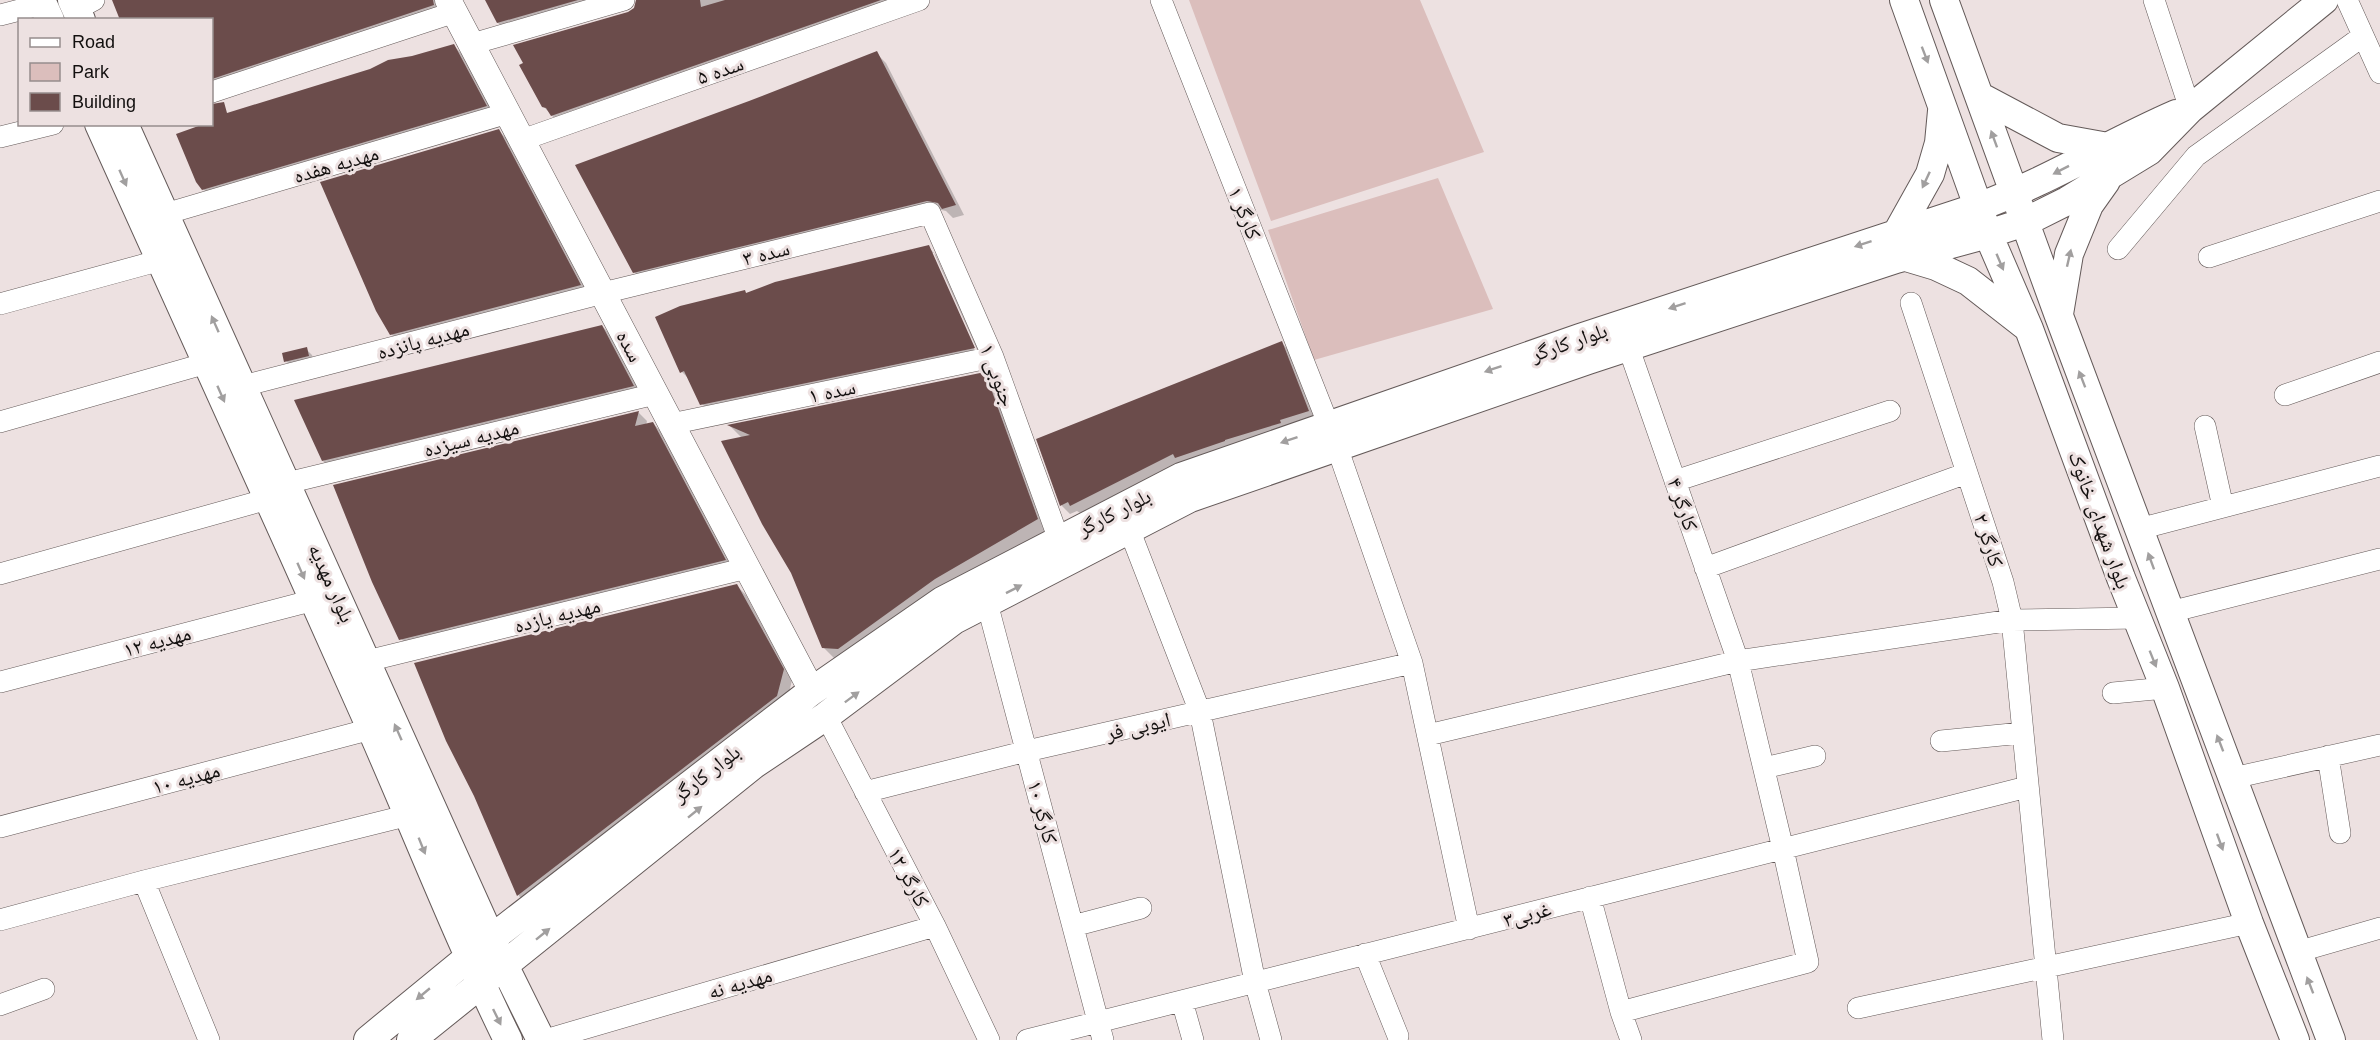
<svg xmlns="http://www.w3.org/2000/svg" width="2380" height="1040" viewBox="0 0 2380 1040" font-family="Helvetica,'Noto Naskh Arabic',sans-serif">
<rect width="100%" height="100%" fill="#ede1e1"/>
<path fill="#dbbebc" d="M1189,0H1420L1484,152L1271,221Z
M1438,178L1493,309L1314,360L1268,230Z"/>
<path fill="#0003" fill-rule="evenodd" d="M119,0H437L442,14L212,92V20Z
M486,0H617L508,32L498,23Z
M638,0H914L561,125L543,106L638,4Z
M454,46L463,55L494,115L212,198L203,189L212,123L299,93Z
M876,53L886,63L964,215L953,218L946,211L937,209L644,281L634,272Z
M499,131L508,140L589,294L400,343L391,334Z
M928,247L936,255L982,356L710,412L702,404L690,380L682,372L744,291L747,294ZM931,253H934L979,354L977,355Z
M602,326L612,336L643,396L333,471L323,461Z
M1282,343L1290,352L1317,420L1181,462L1080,513L1077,511L1070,514L1062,506L1038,440Z
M306,349L312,355L314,362L292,367L286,361Z
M984,373L995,385L1048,530L835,659L823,647L742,438L730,426Z
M639,413L647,421L646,425L653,423L662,433L734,569L410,648L401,639L335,486Z
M736,585L746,595L792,680L786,706L528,905L519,896L416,664Z"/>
<path fill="#6b4c4b" d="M112,0H433L434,5L212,79V20H120Z
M485,0H578L497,23Z
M636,0H700L701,7L725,0H881L551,116L546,108L542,107L519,65L523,63L513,45L628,12L634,8Z
M454,44L487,106L202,190L196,182L176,134L204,124H212V104L224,102L227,113L370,69L388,60L412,56Z
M877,51L956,205L942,209L938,203L927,201L633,273L575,165L749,101Z
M499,129L581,285L390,335L376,311L320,182Z
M929,245L975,348L700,405L684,371L680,373L655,317L680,306L745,290L746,293L775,282Z
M602,325L634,386L322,461L294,400Z
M1282,341L1309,411L1280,420L1281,423L1225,440V441L1175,458L1173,454L1070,506L1068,502L1060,506L1036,439Z
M307,347L309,356L284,362L282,353Z
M985,372L1038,519L935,579L838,649L822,648L791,573L762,524L721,441L750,435L727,425Z
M639,411L635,426L653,422L726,560L399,640L372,582L333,485Z
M737,584L784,669L777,696L517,896L474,796L446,741L414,663Z"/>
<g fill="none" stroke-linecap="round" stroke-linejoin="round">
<g stroke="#645a59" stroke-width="22">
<path id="minor" d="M1161,0L1329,426
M2154,0L2190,109
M2347,0L2380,73
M77,9L94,0
M0,15L43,4
M472,44L624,0
M212,92L455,12
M0,137L53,124
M522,140L919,0
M165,214L508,113
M2118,249L2196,156L2363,36
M2209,257L2380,201
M1911,303L2003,582L2012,620L2053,1040
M0,304L161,260
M243,386L603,293L930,213L993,357L1059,540
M2285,395L2380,362
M0,422L207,363
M671,424L993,357
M2205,426L2223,507
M1337,447L1412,663L1469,929
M1675,481L1890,411
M287,483L655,394
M1129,529L1200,712L1255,982L1271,1040
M2139,529L2380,466
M1705,568L1967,473
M0,574L268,499
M987,603L1103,1040
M2170,612L2380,559
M367,661L747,568
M0,682L314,600
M2113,693L2165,688
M826,716L935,926L989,1040
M1428,735L1738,661L2012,620L2137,618
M1941,741L2022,733
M2328,756L2340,833
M1764,768L1815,756
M2233,778L2380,745
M865,792L1027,751L1412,663
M0,827L371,729
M144,881L209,1040
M1590,897L1621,1012L1631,1040
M0,920L144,881L409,815
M1073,926L1141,908
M2297,952L2380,928
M1365,954L1398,1036
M1182,1001L1193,1040
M0,1005L44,989
M1858,1008L2249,923
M1621,1012L1808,962L1783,849L1738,661L1628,346
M545,1040L935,926
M1027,1040L2027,787"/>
</g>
<g stroke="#645a59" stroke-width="27">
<path id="tertiary" d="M448,0L812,691"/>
</g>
<g stroke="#645a59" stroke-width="30">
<path id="secondary" d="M41,0L50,20
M72,0L81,20
M1904,0L1988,234L2029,329L2121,578L2165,688L2249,923L2295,1040
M1944,0L2059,316L2331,1040
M1979,96L2058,138L2108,147
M99,124C189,322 278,519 366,717C414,825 456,934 508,1040
M124,124L491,939L541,1040
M1897,233L1930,174L1939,143L1942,111
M1906,257L1936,266L1968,281L2027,327
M2059,314L2069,254L2089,205L2106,181
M368,1040L491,939L739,747L812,691L942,601L1181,477L1580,338L1978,207C2047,182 2109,143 2176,114
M411,1040L753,765L826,716L954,620L1190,498L1588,360L1896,259L1988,234L2025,222L2067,201L2149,151L2190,109L2324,0"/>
</g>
<use href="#minor" stroke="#fff" stroke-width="21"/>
<use href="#tertiary" stroke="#fff" stroke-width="26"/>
<use href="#secondary" stroke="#fff" stroke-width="28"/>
</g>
<defs><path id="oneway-solid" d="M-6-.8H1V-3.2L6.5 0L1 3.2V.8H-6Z" transform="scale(1.5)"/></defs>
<g fill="#a19f9f">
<use href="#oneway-solid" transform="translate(1925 55) rotate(69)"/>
<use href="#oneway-solid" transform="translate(1994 139) rotate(-110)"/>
<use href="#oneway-solid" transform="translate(2061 170) rotate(153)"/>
<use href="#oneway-solid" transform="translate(123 178) rotate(66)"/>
<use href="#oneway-solid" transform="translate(1926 180) rotate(115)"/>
<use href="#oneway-solid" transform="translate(1863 244) rotate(162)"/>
<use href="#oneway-solid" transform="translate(2069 258) rotate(-77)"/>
<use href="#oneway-solid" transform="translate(2000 262) rotate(67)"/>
<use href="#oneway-solid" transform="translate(1677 306) rotate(162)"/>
<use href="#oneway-solid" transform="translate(215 324) rotate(-114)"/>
<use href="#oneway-solid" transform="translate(1493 369) rotate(161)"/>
<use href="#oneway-solid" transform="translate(2082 379) rotate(-111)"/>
<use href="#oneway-solid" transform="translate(221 394) rotate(66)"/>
<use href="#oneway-solid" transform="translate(1289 440) rotate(161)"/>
<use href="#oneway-solid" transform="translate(2151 561) rotate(-110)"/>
<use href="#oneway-solid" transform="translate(301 571) rotate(66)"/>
<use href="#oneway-solid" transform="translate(1014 589) rotate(-27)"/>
<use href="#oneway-solid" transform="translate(2153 659) rotate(68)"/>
<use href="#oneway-solid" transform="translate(852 697) rotate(-37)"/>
<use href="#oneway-solid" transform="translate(398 732) rotate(-114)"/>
<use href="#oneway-solid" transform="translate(2220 743) rotate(-111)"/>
<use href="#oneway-solid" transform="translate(695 812) rotate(-39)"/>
<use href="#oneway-solid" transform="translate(2220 842) rotate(70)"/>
<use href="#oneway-solid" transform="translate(422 846) rotate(68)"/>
<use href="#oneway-solid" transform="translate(543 934) rotate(-39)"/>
<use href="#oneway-solid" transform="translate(2310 985) rotate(-111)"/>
<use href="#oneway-solid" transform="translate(423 994) rotate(140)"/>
<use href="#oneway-solid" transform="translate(497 1017) rotate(64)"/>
</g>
<g text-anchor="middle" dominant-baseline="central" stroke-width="6" stroke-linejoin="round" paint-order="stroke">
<g font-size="21" fill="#13100f" stroke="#ede1e1">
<text transform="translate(720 70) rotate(-19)">سده ۵</text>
<text transform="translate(336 164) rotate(-16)">مهدیه هفده</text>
<text transform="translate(1245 213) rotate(68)">کارگر ۱</text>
<text transform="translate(766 253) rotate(-14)">سده ۳</text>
<text transform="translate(423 340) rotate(-15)">مهدیه پانزده</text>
<text transform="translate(1569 342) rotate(-19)">بلوار کارگر</text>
<text transform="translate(630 346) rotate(62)">سده</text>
<text transform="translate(998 375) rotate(69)">۱ جنوبی</text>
<text transform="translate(832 391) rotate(-12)">سده ۱</text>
<text transform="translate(471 438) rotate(-14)">مهدیه سیزده</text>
<text transform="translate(1683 504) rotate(71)">کارگر ۴</text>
<text transform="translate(1114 512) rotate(-27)">بلوار کارگر</text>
<text transform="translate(2100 520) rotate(70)">بلوار شهدای خانوک</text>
<text transform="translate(1989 540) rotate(72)">کارگر ۲</text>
<text transform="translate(332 583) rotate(66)">بلوار مهدیه</text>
<text transform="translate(557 615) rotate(-14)">مهدیه یازده</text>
<text transform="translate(157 641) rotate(-15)">مهدیه ۱۲</text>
<text transform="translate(1138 726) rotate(-13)">ایوبی فر</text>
<text transform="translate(706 773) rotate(-38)">بلوار کارگر</text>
<text transform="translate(186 778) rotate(-15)">مهدیه ۱۰</text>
<text transform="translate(1043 812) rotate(75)">کارگر ۱۰</text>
<text transform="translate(909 877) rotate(62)">کارگر ۱۲</text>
<text transform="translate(1527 914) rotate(-15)">غربی۳</text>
<text transform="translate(740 983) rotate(-16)">مهدیه نه</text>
</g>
</g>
<rect x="18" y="18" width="195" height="108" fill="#ede1e1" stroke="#968d8d" stroke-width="1.5"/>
<rect x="30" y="38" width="30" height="9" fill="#ffffff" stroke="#968d8d" stroke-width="1.5"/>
<text x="72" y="48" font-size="18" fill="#13100f">Road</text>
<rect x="30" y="63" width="30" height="18" fill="#dbbebc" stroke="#968d8d" stroke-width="1.5"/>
<text x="72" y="78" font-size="18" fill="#13100f">Park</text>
<rect x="30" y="93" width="30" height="18" fill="#6b4c4b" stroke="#968d8d" stroke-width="1.5"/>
<text x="72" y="108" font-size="18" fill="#13100f">Building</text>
</svg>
